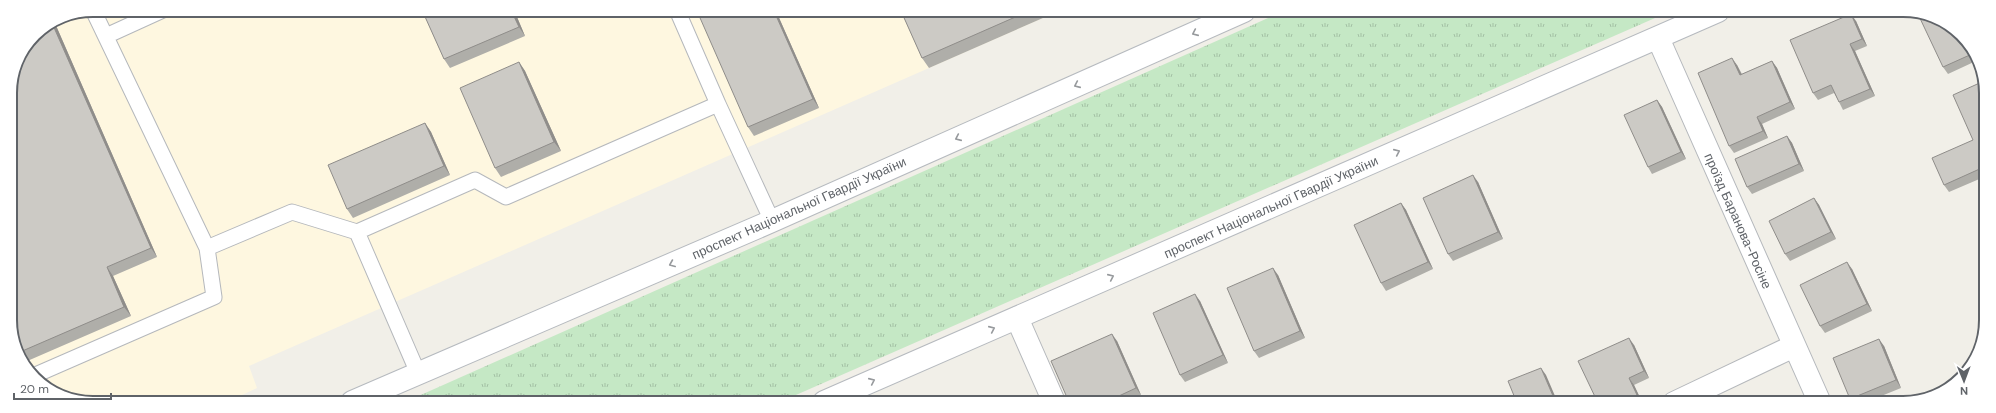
<svg xmlns="http://www.w3.org/2000/svg" width="1996" height="413" viewBox="0 0 1996 413" font-family="'DM Sans',sans-serif">
<defs>
<pattern id="grass-tufts" width="24" height="20" patternUnits="userSpaceOnUse"><rect width="24" height="20" fill="#c5e8c5"/><path d="M3 7l-1-3M5 7V3M7 7l1-3M15 17l-1-3M17 17v-4M19 17l1-3" fill="none" stroke="#a3c0a4"/></pattern>
</defs>
<rect width="100%" height="100%" fill="#f1efe8"/>
<path fill="#fef7e0" d="M93,10L1059,11L249,366L257,388L227,402L77,401L34,379L12,337L34,34L61,16Z"/>
<path fill="url(#grass-tufts)" d="M1284,11H1671L780,402H405Z"/>
<g fill="none" stroke-linecap="round" stroke-linejoin="round">
<g stroke="#b5b8bc" stroke-width="17">
<path id="lane" d="M106,36L163,10
M718,104L772,221
M357,232L475,180L506,197L718,104L677,10
M207,248L292,212L357,232L418,373
M33,376L214,297L207,248L93,10"/>
</g>
<g stroke="#b5b8bc" stroke-width="24">
<path id="street" d="M1658,38L1820,403
M1017,318L1054,402
M1674,403L1794,346"/>
</g>
<g stroke="#b6babf" stroke-width="24">
<path id="secondary" d="M352,402L772,221L1244,11
M824,402L1718,11"/>
</g>
<use href="#lane" stroke="#fff" stroke-width="15"/>
<use href="#street" stroke="#fff" stroke-width="22"/>
<use href="#secondary" stroke="#fff" stroke-width="22"/>
</g>
<path fill="#afaea9" d="M422,10H514L525,36L450,68L444,59Z
M776,11L819,108L754,136L748,127Z
M901,11H1059L929,68L922,58Z
M54,21L157,257L113,276L131,316L25,362L12,337L34,34Z
M1856,21L1867,46L1855,51L1875,96L1843,110L1839,102L1834,93L1818,100L1813,93Z
M1962,34L1976,61L1948,74L1943,67Z
M1772,61L1777,68L1795,109L1762,124L1768,138L1734,153L1729,146L1737,65L1742,74Z
M519,62L525,71L561,151L501,177L495,168Z
M1984,81V177L1949,192L1944,185L1973,140Z
M1657,100L1662,107L1686,159L1652,174L1648,167Z
M425,123L431,132L450,175L353,218L347,209Z
M1787,136L1792,143L1804,171L1752,194L1747,187Z
M1478,182L1503,239L1453,261L1448,254Z
M1814,198L1819,205L1836,239L1790,261L1785,254Z
M1401,203L1406,210L1433,269L1386,291L1381,283Z
M1852,269L1872,311L1825,333L1820,326Z
M1278,275L1305,338L1259,358L1254,351Z
M1200,301L1228,363L1185,382L1180,375Z
M1117,341L1141,395L1127,402H1069Z
M1634,345L1649,378L1634,385L1642,402L1598,403Z
M1884,346L1901,388L1864,403H1853L1850,399Z"/>
<path fill="#8f8d8a" d="M511,10H514L525,36L519,27Z
M774,11H776L819,108L813,99Z
M1851,14L1856,21L1867,46L1862,39Z
M54,21L157,257L151,248L52,23Z
M1850,44L1855,51L1875,96L1870,89Z
M1732,58L1737,65L1745,82L1740,75Z
M1772,61L1777,68L1795,109L1790,102Z
M519,62L525,71L561,151L554,142Z
M1657,100L1662,107L1686,159L1681,152Z
M1757,117L1762,124L1768,138L1763,131Z
M425,123L431,132L450,175L444,166Z
M1787,136L1792,143L1804,171L1799,164Z
M1473,175L1478,182L1503,239L1498,232Z
M1814,198L1819,205L1836,239L1831,232Z
M1401,203L1406,210L1433,269L1428,262Z
M1847,262L1852,269L1872,311L1867,304Z
M107,267L113,276L131,316L124,307Z
M1273,268L1278,275L1305,338L1300,331Z
M1195,294L1200,301L1228,363L1223,355Z
M1112,334L1117,341L1141,395L1136,388Z
M1629,338L1634,345L1649,378L1644,371Z
M1879,339L1884,346L1901,388L1896,380Z
M1541,368L1546,375L1558,403H1556Z
M1629,378L1634,385L1642,402L1637,395Z"/>
<path fill="#cccac5" stroke="#8f8d8a" d="M422,10H511L519,27L444,59Z
M697,11H774L813,99L748,127Z
M901,11H1029L922,58Z
M1917,12H1919L1962,34L1972,54L1943,67Z
M1851,14L1862,39L1850,44L1870,89L1839,102L1831,85L1813,93L1790,40Z
M52,23L151,248L107,267L124,307L20,352L12,337L10,88L16,61L34,34Z
M1732,58L1740,75L1772,61L1790,102L1757,117L1763,131L1729,146L1698,73Z
M519,62L554,142L495,168L460,88Z
M1984,81V167L1944,185L1932,158L1973,140L1953,95Z
M1657,100L1681,152L1648,167L1624,115Z
M425,123L444,166L347,209L328,165Z
M1787,136L1799,164L1747,187L1735,159Z
M1473,175L1498,232L1448,254L1423,198Z
M1814,198L1831,232L1785,254L1769,221Z
M1401,203L1428,262L1381,283L1354,225Z
M1847,262L1867,304L1820,326L1800,285Z
M1273,268L1300,331L1254,351L1227,288Z
M1195,294L1223,355L1180,375L1153,313Z
M1112,334L1136,388L1106,402H1069L1051,361Z
M1629,338L1644,371L1629,378L1637,395L1621,403H1598L1578,361Z
M1879,339L1896,380L1850,399L1833,358Z
M1541,368L1556,403H1517L1508,381Z"/>
<defs><path id="oneway-chevron" d="M-2-3.5L2.5 0L-2 3.5" fill="none" stroke-width="1.6" stroke-linecap="round" stroke-linejoin="round"/></defs>
<g stroke="#979a9d">
<use href="#oneway-chevron" transform="translate(1195 33) rotate(156)"/>
<use href="#oneway-chevron" transform="translate(1077 85) rotate(156)"/>
<use href="#oneway-chevron" transform="translate(958 138) rotate(156)"/>
<use href="#oneway-chevron" transform="translate(1397 152) rotate(-24)"/>
<use href="#oneway-chevron" transform="translate(672 264) rotate(157)"/>
<use href="#oneway-chevron" transform="translate(1111 277) rotate(-24)"/>
<use href="#oneway-chevron" transform="translate(992 329) rotate(-24)"/>
<use href="#oneway-chevron" transform="translate(872 381) rotate(-24)"/>
</g>
<g text-anchor="middle" dominant-baseline="central" stroke-width="3" stroke-linejoin="round" paint-order="stroke">
<g font-size="13" fill="#5f6368" stroke="#fff">
<text transform="translate(1271 207) rotate(-24)">проспект Національної Гвардії України</text>
<text transform="translate(799 208) rotate(-24)">проспект Національної Гвардії України</text>
<text transform="translate(1738 221) rotate(66)">проїзд Баранова-Росіне</text>
</g>
</g>
<path d="M0 0H1996V413H0ZM93 17H1903A76 76 0 0 1 1979 93V320A76 76 0 0 1 1903 396H93A76 76 0 0 1 17 320V93A76 76 0 0 1 93 17Z" fill="#fff" fill-rule="evenodd"/>
<path fill="none" stroke="#5f6368" stroke-width="2" d="M93 17H1903A76 76 0 0 1 1979 93V320A76 76 0 0 1 1903 396H93A76 76 0 0 1 17 320V93A76 76 0 0 1 93 17Z"/>
<g transform="translate(1964 381) rotate(179)" stroke="#ffffff" stroke-width="3" paint-order="stroke">
<path d="M0-3L7 15L0 10L-7 15Z" fill="#5f6368"/>
<text y="-6" font-size="11" font-weight="bold" text-anchor="middle" fill="#5f6368">N</text>
</g>
<path d="M14 393v6h97v-6" fill="none" stroke="#5f6368" stroke-width="2"/>
<text x="20" y="393" font-size="12" fill="#5f6368" stroke="#ffffff" stroke-width="3" paint-order="stroke">20 m</text>
</svg>
